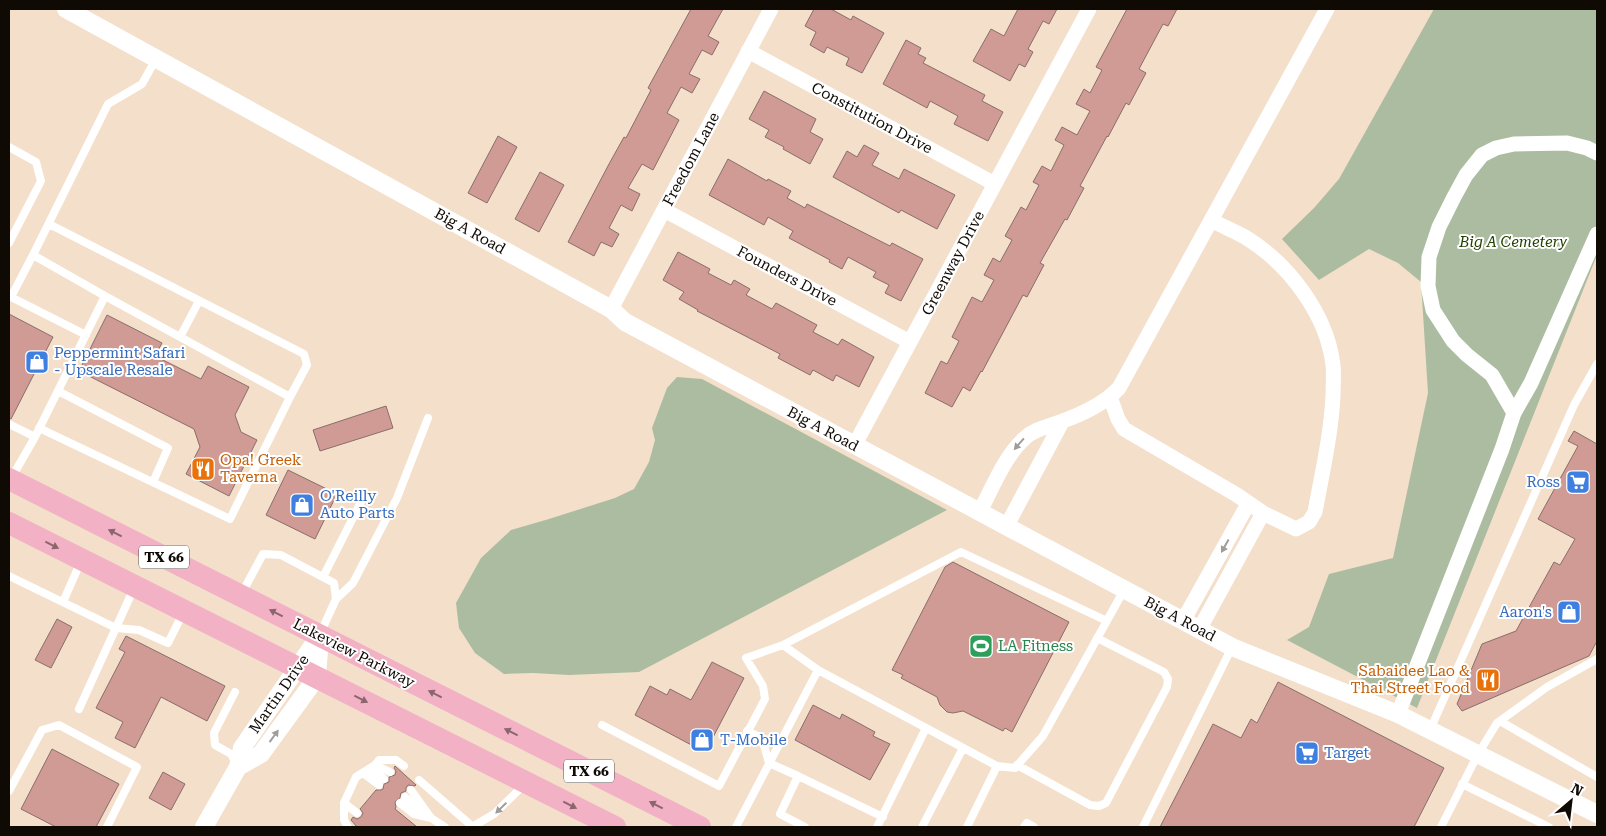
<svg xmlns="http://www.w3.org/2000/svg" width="1606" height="836" viewBox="0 0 1606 836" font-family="'Roboto Serif',serif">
<rect width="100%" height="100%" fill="#f3dfca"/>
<path fill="#acbca1" d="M1434,9H1597V255L1417,708L1287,640L1309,627L1329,574L1393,558L1428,393L1421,282L1398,263L1369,249L1319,280L1282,239L1314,208L1339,179Z
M677,377L702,379L947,510L639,672L569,675L533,673L504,674L475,653L459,628L456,603L481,558L511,530L549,519L615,498L634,489L649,462L655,440L652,428L667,388Z"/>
<path fill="#d09a95" stroke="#8a6e6b" d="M691,9H723L708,36L719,42L712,55L702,50L689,74L700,79L692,93L681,87L667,113L679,120L653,170L642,164L628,188L640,194L632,211L621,205L609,228L619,234L612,247L601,242L594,256L568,242L609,164L624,137L626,138L651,90L648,88Z
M814,9H831L851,20L853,16L884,33L862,73L846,65L849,58L827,47L824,53L810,45L816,32L805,26Z
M1018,9H1057L1049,24L1043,21L1028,49L1033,52L1025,67L1019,64L1010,81L973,61L991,29L1004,36Z
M1127,9H1177L1168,26L1163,24L1139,69L1146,73L1129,105L1126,103L1108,137L1107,136L1080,186L1084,188L1067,220L1065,219L1040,263L1044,265L1027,297L1023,295L982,372L981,371L970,391L963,387L952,407L925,393L941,361L947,364L959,341L952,337L972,297L982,302L994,280L984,275L993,258L1000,262L1012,240L1005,236L1021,207L1026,210L1039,185L1033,182L1042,166L1051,171L1064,145L1055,140L1062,127L1077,135L1090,111L1076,104L1084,89L1090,93L1102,70L1096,67Z
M906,40L921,48L918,54L926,58L923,63L985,95L982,101L1003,112L988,141L954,124L958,116L930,101L927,108L883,84Z
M764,91L816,119L810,132L823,139L810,164L783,149L784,147L765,137L769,130L749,119Z
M498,136L517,147L487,203L468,193Z
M864,145L879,153L872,165L899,179L904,169L955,195L937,229L901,210L899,213L833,177L847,151L857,157Z
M728,159L767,181L768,179L791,191L787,198L805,208L807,204L890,246L892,243L923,259L901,301L885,293L889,285L873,277L876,272L848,257L842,269L829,262L830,260L789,238L793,231L768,217L764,225L709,195Z
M540,172L564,185L539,232L515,219Z
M678,252L710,269L708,273L731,285L734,280L750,289L746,295L772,309L776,303L817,325L813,332L838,345L842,339L874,357L859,387L836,375L833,381L813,370L810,375L778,358L780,354L697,311L698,310L679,299L684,292L663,280Z
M9,314L53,337L11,419L9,418Z
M107,315L162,343L155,356L201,379L208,366L249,387L235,415L241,432L257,440L229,496L186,474L200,447L194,429L79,371Z
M386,406L393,428L320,451L313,430Z
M1574,431L1597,444V641L1589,656L1462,711L1457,704L1482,644L1516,631L1554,562L1560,565L1575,539L1538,519L1578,446L1568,441Z
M288,470L337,494L315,539L266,515Z
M953,562L1069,622L1012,732L1005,728L1003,731L963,711L953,713L947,712L940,705L937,697L901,678L903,675L892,670L945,567Z
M57,619L72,627L51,668L35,660Z
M126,636L225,686L207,721L161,697L135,748L115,738L123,722L96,708L125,652L119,649Z
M712,662L744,678L710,743L697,748L635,715L650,686L667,695L670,689L691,700Z
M1278,682L1444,768L1414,827H1160L1213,724L1241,738L1251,719L1257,723Z
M813,705L840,719L842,714L875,732L873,736L890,744L870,780L795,740Z
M52,749L119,784L96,827H56L21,809Z
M395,766L416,785L415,786L408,785L406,788V791L401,793L400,798L395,802L396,807L395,809L417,827H357L351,820L353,817L357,819L361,817L363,813L360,809L376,790H381L383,789L384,784L389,782V777L395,775L396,771L394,768Z
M163,772L185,784L171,810L149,798Z"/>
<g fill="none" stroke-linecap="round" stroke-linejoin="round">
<path stroke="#fff" stroke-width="8" d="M9,147L36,162L41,181L9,243
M49,224L304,354L307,365L290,397
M33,255L11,297L86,335
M105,296L33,255L108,104L142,84L156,59
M180,337L199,301
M58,391L168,448L153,482
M9,424L35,437L12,477
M35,437L105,296L290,397L230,519L39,428
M9,576L116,628L139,630L168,643L183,613
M323,577L363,498
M241,595L263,554L281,555L334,583L336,599L320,634
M336,599L353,583L397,498L428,418
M63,602L81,561
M235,692L214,733L215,745L231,754L236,763
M79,709L134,588
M1500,721L1597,777
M602,725L719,786L765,699L763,686L746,658L783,645
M1430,730L1574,405L1597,364
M747,731L762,738L769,763L798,776L780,814L805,827
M375,765L379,760H396L404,766
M1017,765L1090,805L1099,806L1106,803L1167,687L1168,679L1164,672L1097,638
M997,766L818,670L783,645L961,552L1107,621
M370,768L384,779
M363,773L379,785
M798,776L883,817
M419,780L473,827
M1462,784L1549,827
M411,790L431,818L445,827
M9,791L42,730L59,725L137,767L107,827
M405,797L423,812
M344,803L357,813
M400,803L414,814L431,818
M348,827L344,820V803L356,777L375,765L390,772
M472,827L494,814L525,784
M736,827L818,670
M877,827L926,728
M922,827L963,748
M967,827L997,766L1015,768L1043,736L1124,590
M1024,827L1027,823L1034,827
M1143,827L1232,647
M1441,827L1478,754L1497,723L1547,687L1597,659"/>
<path stroke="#fff" stroke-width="15" d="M748,51L995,184
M1597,153L1587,148L1567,143L1514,144L1496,148L1482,155L1466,175L1454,197L1439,227L1429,257L1428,286L1433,310L1453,341L1467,355L1492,375L1514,413L1531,383L1597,234
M664,210L910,342
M611,309L771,9
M1110,397L1118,419L1124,429L1237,495L1263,513L1296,529L1309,522L1315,512C1322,474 1331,435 1333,396C1333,386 1334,375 1333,365C1327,314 1288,263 1245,237C1234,231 1222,226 1211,220
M854,446L1089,9
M979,513C992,489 1005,455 1025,438C1034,429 1048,427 1060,422C1080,415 1104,404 1119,388L1327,9
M1006,527L1062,422
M1183,621L1248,504
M1199,630L1263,513
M1398,714L1502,449L1514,413"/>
<path stroke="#fff" stroke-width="18" d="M66,9L611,309L625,322L1232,647L1398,714L1597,814
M238,767L261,754L317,677L320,637
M204,827L238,767L242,748L320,635"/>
<path stroke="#f2b1c4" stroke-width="22" d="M9,479L700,827
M9,523L615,827"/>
</g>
<defs><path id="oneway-solid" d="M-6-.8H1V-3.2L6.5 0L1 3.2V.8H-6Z" transform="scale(1.25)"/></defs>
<g fill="#9f9d9b">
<use href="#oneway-solid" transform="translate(1019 444) rotate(131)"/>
<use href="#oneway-solid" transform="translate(1225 546) rotate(119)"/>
<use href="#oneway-solid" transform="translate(274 736) rotate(-54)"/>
<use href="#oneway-solid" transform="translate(501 808) rotate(136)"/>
</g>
<g fill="#8c666e">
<use href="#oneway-solid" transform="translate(115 533) rotate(-153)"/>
<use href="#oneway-solid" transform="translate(52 545) rotate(27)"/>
<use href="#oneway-solid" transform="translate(276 613) rotate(-153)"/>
<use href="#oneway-solid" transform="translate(435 694) rotate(-153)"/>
<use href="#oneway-solid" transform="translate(361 699) rotate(27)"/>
<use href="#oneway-solid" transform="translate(511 732) rotate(-153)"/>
<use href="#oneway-solid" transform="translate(570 805) rotate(27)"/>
<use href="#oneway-solid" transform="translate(656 805) rotate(-153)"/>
</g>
<defs>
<g id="shop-square" transform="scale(1.25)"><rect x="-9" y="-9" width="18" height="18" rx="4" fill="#3f7fe0" stroke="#fff"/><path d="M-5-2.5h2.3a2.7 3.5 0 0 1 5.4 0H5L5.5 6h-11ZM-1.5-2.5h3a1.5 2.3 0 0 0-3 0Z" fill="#fff"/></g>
<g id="restaurant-square" transform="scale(1.25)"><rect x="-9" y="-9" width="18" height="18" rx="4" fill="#e8710a" stroke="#fff"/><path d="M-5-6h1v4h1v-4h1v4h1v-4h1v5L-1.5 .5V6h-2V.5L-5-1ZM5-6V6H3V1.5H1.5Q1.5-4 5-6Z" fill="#fff"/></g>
<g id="supermarket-square" transform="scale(1.25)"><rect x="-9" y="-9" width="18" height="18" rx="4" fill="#3f7fe0" stroke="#fff"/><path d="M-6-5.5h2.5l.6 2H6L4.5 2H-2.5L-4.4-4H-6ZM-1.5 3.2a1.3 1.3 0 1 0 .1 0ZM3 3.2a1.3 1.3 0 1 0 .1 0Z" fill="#fff"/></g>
<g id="stadium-square" transform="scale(1.25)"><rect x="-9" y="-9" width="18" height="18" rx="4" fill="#2e9e5b" stroke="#fff"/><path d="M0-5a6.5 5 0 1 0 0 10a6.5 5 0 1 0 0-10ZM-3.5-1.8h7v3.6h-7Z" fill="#fff"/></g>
</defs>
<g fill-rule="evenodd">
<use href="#shop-square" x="37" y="362"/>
<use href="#restaurant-square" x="203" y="469"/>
<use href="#supermarket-square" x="1578" y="482"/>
<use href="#shop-square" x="302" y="505"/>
<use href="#shop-square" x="1569" y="612"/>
<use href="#stadium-square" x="981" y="646"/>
<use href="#restaurant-square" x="1488" y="680"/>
<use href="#shop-square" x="702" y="740"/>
<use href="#supermarket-square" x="1307" y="753"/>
</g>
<g text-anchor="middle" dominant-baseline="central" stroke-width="4" stroke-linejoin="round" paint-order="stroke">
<g fill="#fff" stroke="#58544f" stroke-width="1">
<rect x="139" y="545.5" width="50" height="23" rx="4"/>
<rect x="564" y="759.5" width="50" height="23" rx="4"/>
</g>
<g font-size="14" font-weight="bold" fill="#100a04">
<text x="164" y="557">TX 66</text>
<text x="589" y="771">TX 66</text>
</g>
<g font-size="15" fill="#100a04" stroke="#fff">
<text transform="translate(872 118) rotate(28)">Constitution Drive</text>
<text transform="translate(691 159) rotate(-62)">Freedom Lane</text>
<text transform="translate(470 231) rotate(29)">Big A Road</text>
<text transform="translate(953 263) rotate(-62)">Greenway Drive</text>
<text transform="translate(787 276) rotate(28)">Founders Drive</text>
<text transform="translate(823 429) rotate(28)">Big A Road</text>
<text transform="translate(1180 619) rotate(28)">Big A Road</text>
<text transform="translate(354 653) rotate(27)">Lakeview Parkway</text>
<text transform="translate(279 694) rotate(-55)">Martin Drive</text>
</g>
<g font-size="15" font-style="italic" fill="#234100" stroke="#fff">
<text x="1513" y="242">Big A Cemetery</text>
</g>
<g font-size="15" fill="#366cbe" stroke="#fff" text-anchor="start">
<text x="54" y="353">Peppermint Safari<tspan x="54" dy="17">- Upscale Resale</tspan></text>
<text x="1560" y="482" text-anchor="end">Ross</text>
<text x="320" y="496">O'Reilly<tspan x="320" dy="17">Auto Parts</tspan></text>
<text x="1552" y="612" text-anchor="end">Aaron's</text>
<text x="720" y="740">T-Mobile</text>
<text x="1324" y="753">Target</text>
</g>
<g font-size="15" fill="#c56008" stroke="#fff" text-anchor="start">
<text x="220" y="460">Opa! Greek<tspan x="220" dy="17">Taverna</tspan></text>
<text x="1470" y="671" text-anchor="end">Sabaidee Lao &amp;<tspan x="1470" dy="17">Thai Street Food</tspan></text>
</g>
<g font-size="15" fill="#27864d" stroke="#fff" text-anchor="start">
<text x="998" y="646">LA Fitness</text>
</g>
</g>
<rect width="1606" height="836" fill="none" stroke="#100a04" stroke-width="20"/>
<g transform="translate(1571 801) rotate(28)" stroke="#ffffff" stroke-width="4" paint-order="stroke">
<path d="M0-4L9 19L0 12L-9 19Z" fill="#100a04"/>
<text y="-8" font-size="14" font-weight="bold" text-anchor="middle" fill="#100a04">N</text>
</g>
</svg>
